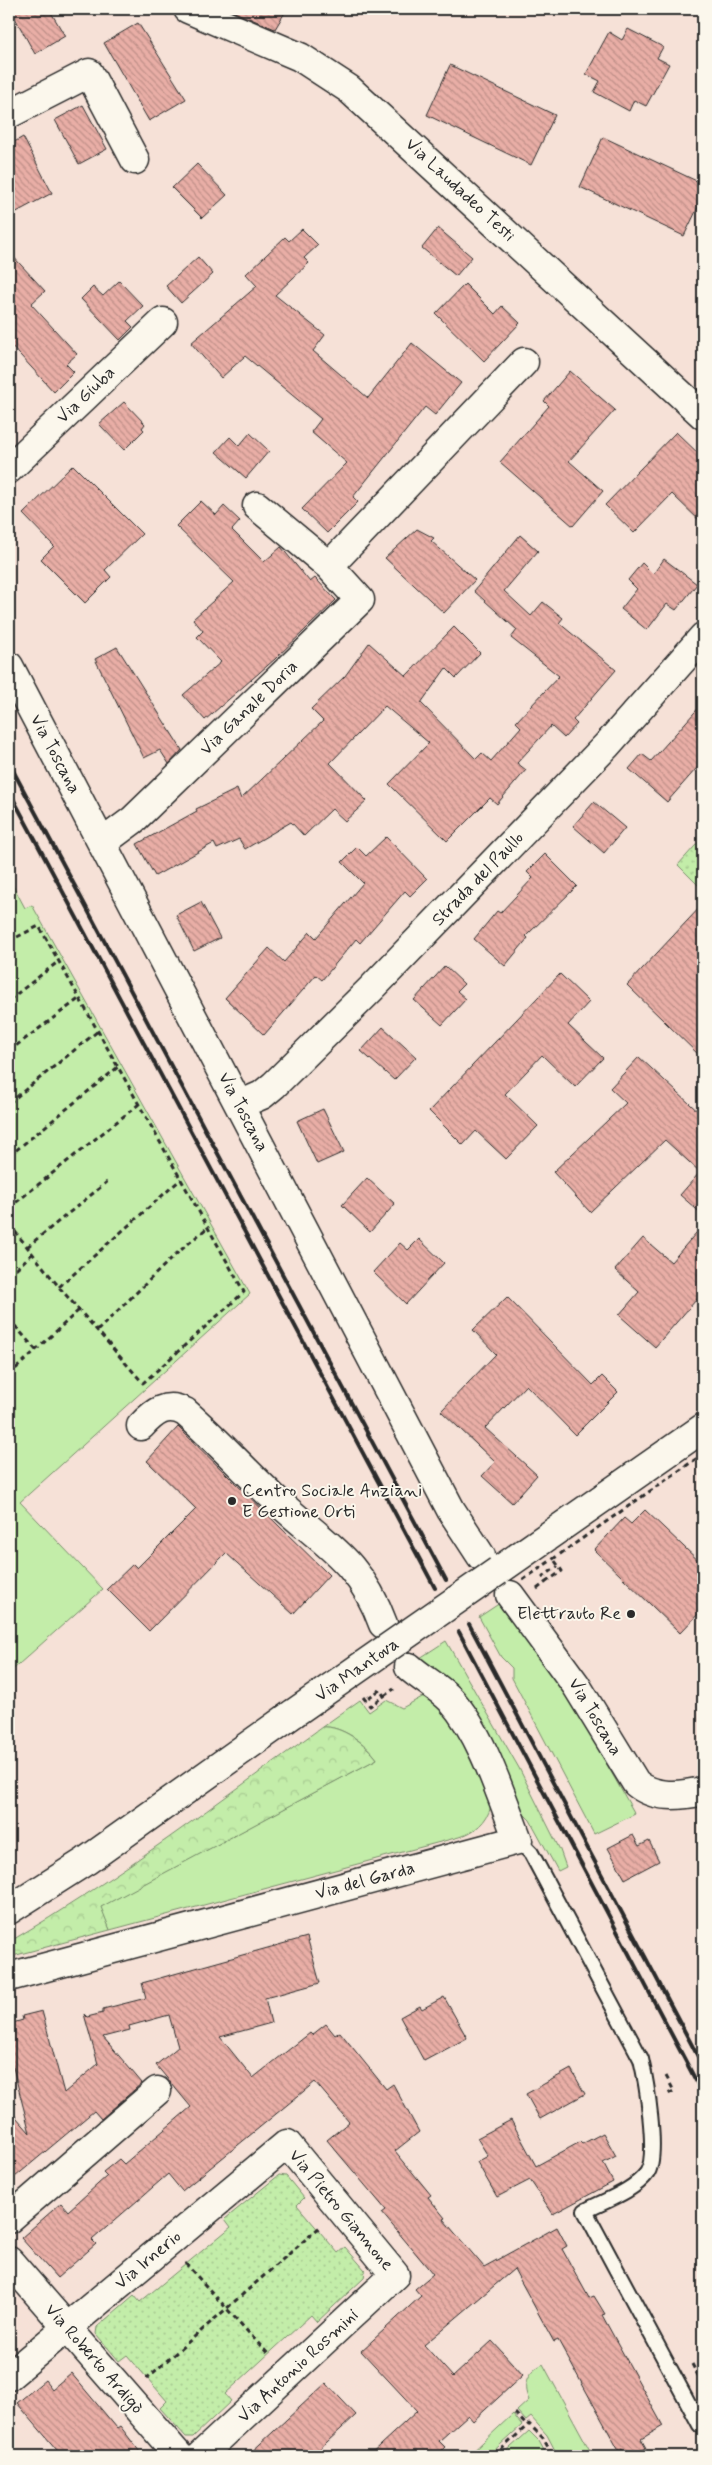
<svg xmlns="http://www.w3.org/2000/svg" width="712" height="2465" viewBox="0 0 712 2465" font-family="Mynerve,sans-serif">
<defs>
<pattern id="forest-crowns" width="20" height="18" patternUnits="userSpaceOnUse" patternTransform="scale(1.25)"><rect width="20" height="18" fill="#c3eda9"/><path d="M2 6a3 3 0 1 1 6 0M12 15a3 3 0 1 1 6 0" fill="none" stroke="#a8cb92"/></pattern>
<pattern id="park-dots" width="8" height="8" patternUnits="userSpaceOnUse" patternTransform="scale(1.25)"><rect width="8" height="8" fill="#c3eda9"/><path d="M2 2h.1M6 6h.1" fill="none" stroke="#a8cb92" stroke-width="1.8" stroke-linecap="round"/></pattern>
<pattern id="building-back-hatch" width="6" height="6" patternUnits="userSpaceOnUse" patternTransform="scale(1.25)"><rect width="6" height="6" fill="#e9aea6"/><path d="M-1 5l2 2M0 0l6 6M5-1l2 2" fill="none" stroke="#bd8e87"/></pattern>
</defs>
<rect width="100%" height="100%" fill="#f6e1d7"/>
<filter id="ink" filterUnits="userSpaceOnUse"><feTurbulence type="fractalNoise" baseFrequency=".02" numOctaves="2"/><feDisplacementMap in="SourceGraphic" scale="10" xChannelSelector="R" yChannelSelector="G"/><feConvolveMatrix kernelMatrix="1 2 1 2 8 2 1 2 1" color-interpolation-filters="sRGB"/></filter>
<g filter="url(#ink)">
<path fill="#c3eda9" stroke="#778c6a" d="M9,878L25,908L32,905L250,1294L20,1502L103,1589L9,1673V1351L14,1346L9,1339Z
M500,1603L577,1712L635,1814L594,1834L512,1678V1668L501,1657L479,1617Z
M446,1641L519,1768L560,1850L566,1867L558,1871L530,1820L516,1806L423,1664L420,1658Z
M424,1696H428L461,1727L491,1806C487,1822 475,1832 459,1837L110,1930L100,1907L377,1759C367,1744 341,1725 322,1727L360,1700L369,1712L386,1700L402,1708Z
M543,2364L593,2456H558L547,2435L531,2417L526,2421L517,2411L529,2400C521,2384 528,2372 543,2364Z
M513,2414L522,2425L488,2456H468Z
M529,2431L539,2441L547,2456H501Z"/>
<path fill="url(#forest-crowns)" stroke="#778c6a" d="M322,1727C341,1725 366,1744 377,1759L101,1907L110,1930L9,1957V1942C119,1878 219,1801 322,1727Z"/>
<path fill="url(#park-dots)" stroke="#778c6a" d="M703,837V890L678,865Z
M279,2175L286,2176L304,2198L297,2205L338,2253L345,2247L365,2270L364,2278L317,2322L311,2315L225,2394L231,2401L193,2437H186L160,2408L167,2401L127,2355L119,2361L96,2334L97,2327L134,2295L140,2302L231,2227L225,2219Z"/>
<path fill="url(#building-back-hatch)" stroke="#2b2b2b" d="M10,9H49L65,36L35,54Z
M227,9H287L275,29Z
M138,23L186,99L149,121L104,43Z
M628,29L663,47L657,58L669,64L646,106L634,100L629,111L594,92L600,81L586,74L609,32L622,40Z
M450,65L555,115L531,165L427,115Z
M83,105L107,149L79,164L55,120Z
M23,137L52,193L9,216V145Z
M603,137L703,184V197L684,236L580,187Z
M197,164L227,195L202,218L172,188Z
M438,228L472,257L456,276L422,248Z
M302,229L318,245L304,258L309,263L275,295L325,335L313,351L368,398L412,343L461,383L435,415L425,407L353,497L358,502L327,533L302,509L347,463L311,432L321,419L245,356L221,378L191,343L257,286L246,274L285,237L289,241Z
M9,252L45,291L31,304L77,354L66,364L74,372L54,392L9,343Z
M198,257L213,274L181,303L166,286Z
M119,281L143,306L127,321L133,327L120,340L81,299L93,287L103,296Z
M465,284L495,314L502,306L520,323L484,361L436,314Z
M570,371L615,410L569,461L603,491L573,526L500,462L549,406L544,401Z
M124,402L145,424L142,428L144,430L124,450L99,424Z
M676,432L703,458V524L672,494L634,533L605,505Z
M250,433L269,451L246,478L216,452L230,437L239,446Z
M73,465L142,534L105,570L111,577L85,603L41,559L54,546L23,514Z
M201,501L216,515L224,506L240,521L232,530L264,562L281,547L310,582L315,578L336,600L275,659L205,720L183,695L221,662L197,637L203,631L193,619L234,582L176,526Z
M417,529L434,538L431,541L475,580L444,613L385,558Z
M520,535L538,551L504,591L531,616L543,602L563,618L559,623L616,670L573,720L577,724L564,738L551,726L517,763L526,770L497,804L490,798L447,841L389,784L429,743L385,706L330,763L367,801L345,821L332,809L304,836L291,822L245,849L239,839L217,849L214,843L155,876L137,844L197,811L196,809L237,789L241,799L323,721L311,709L345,676L369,643L406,676L454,627L480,653L456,678L446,668L421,703L476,759L482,753L491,761L521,727L516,722L559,676L511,638L517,630L474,591Z
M664,559L697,584L676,610L667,604L647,630L621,609L637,589L628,580L642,563L653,574Z
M117,647L182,750L169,764L160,750L144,758L95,659Z
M703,703V761L667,802L629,769L642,754L651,761Z
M594,802L625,828L604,853L573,826Z
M386,837L427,879L410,896L405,891L360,943L356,939L322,980L316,975L264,1035L225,998L269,948L284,962L310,932L316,938L363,883L342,862L357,847L366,856Z
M545,854L577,886L526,936L528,938L505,966L474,939L497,911L500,913L533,878L527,872Z
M201,902L220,938L194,951L176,915Z
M703,904V1059L627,985Z
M445,966L464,984L457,991L466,999L442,1025L414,1000Z
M560,974L589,1002L568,1025L603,1058L575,1087L542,1055L527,1071L505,1094L538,1126L506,1159L476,1131L463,1145L429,1111Z
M383,1027L416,1057L394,1080L361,1051Z
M639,1057L703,1116V1215L680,1195L700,1172L665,1140L590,1212L553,1172L626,1103L610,1088Z
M323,1109L344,1152L317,1164L297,1121Z
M367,1178L395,1204L370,1232L342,1205Z
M703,1225V1292L655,1347L619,1315L639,1292L615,1270L643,1238L671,1262Z
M419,1239L444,1263L406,1304L373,1272L400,1243L408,1250Z
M507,1297L593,1385L602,1376L618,1392L575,1435L526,1385L485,1428L537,1475L512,1503L482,1476L495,1462L441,1411L496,1354L473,1330Z
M178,1427L329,1575L293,1614L226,1553L149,1631L107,1589L133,1564L137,1568L196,1509L147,1461Z
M645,1510L703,1565V1609L680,1633L594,1550L624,1518L631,1524Z
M633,1835L639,1846L649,1841L659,1861L625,1879L608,1848Z
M307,1937L320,1983L265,1998L271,2023L220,2037L253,2078L310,2033L312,2035L326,2024L335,2035L340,2032L386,2089L393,2084L419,2132L395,2151L431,2195L428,2197L445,2218L443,2219L484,2267L557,2227L567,2246L562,2249L589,2298L594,2296L605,2314L602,2315L663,2426L641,2439L646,2448L630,2456H626L622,2449L619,2451L558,2340L554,2342L514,2269L424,2345L453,2377L492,2341L523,2375L473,2421L468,2415L439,2441L445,2447L436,2456H368L417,2411L361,2351L421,2296L415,2289L433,2274L382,2213L386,2210L327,2140L349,2122L315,2082L182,2191L168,2174L92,2240L96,2244L57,2278L21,2238L61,2203L68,2211L107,2176L103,2172L119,2159L124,2164L191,2107L156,2065L178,2047L169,2015L129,2026L130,2030L103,2037L142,2083L101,2119L94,2111L9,2182V2109L30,2133L9,2052V2024L23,2020L22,2016L42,2011L64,2093L98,2064L84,2014L87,2017L103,2013V2009L146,1998L142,1983Z
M444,1997L467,2038L424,2061L400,2017L420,2006L422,2009Z
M571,2069L585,2094L540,2119L526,2094Z
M511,2120L536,2166L580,2142L582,2144L603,2133L616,2156L603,2163L613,2182L553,2214L530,2180L497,2197L477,2162L488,2156L477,2138Z
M71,2373L117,2428L120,2426L143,2456H62L17,2403L45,2380L52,2389Z
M326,2383L356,2415L312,2456H247Z"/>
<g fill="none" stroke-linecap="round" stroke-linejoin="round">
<g stroke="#2b2b2b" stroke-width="18">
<path id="lane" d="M518,1840L531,1853L641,2059C646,2080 659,2156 647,2173C634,2191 604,2201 585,2211L700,2425"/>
</g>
<g stroke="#2b2b2b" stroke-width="31">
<path id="street" d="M188,9L300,57L349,89L703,415
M9,114L89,73L135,160
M9,469L163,322
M257,506L329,566
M9,666L451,1510L481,1556
M102,843L133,820L360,600L329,566L524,362
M239,1105L262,1095L274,1085L371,989L607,745L703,637
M141,1426C154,1412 166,1402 185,1412C216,1439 243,1469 273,1497C320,1542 359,1557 383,1624
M510,1595L576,1685L636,1783C655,1799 680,1796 703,1791
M9,1977L518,1840C501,1796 483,1736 451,1700C439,1687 422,1679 409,1667
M9,2219L157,2091
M9,2261L179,2456
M9,2376L287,2144L395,2275L200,2456"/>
</g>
<g stroke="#2b2b2b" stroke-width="31">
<path id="secondary" d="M498,1571L703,1428
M9,1910L86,1861L294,1713"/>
</g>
<path stroke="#2b2b2b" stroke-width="3" stroke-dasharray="5 4" stroke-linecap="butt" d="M9,941L39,926L244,1292L143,1383L59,1287L9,1224
M9,1000L59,961
M9,1051L80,998
M9,1103L98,1031
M9,1156L118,1067
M9,1208L139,1104
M27,1247L107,1182
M9,1275L32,1254
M59,1287L181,1179
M9,1319L36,1350
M97,1331L175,1255L208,1227
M9,1375L79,1310
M555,1561L562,1571L546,1582L543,1577L558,1566
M537,1589L546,1582
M384,1696L394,1689
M363,1697L370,1706L384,1696L380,1690L365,1700
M666,2076L674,2091L666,2095
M185,2263L270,2356
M692,2364L703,2385
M146,2379L322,2225
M515,2413L527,2426
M494,2456L529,2424L543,2438L553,2456"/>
<use href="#lane" stroke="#fbf7ec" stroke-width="14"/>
<use href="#street" stroke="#fbf7ec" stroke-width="28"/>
<use href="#secondary" stroke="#fbf7ec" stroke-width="28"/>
<path stroke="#2b2b2b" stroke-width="4" d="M9,763L446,1580
M9,791L435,1588
M469,1624L703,2066
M459,1632L703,2094"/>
<g stroke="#2b2b2b" stroke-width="31" stroke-linecap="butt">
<path id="secondary-bridge" d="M294,1713L498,1571"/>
</g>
<path stroke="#2b2b2b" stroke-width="3" stroke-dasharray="5 4" stroke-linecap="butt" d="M523,1580L703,1454"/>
<use href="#secondary-bridge" stroke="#fbf7ec" stroke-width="28"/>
</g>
</g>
<g fill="#2b2b2b" stroke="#fbf7ec" stroke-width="2">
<circle cx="232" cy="1501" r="5"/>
<circle cx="631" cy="1614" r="5"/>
</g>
<g text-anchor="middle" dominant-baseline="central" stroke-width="4" stroke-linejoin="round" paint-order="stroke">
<g font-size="18" fill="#2b2b2b" stroke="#fbf7ec">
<text transform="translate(460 190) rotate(43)">Via Laudadeo Testi</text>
<text transform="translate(86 395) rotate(-44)">Via Giuba</text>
<text transform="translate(249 708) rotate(-44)">Via Ganale Doria</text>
<text transform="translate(55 754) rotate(62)">Via Toscana</text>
<text transform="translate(478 879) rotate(-46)">Strada del Paullo</text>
<text transform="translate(243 1112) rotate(62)">Via Toscana</text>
<text transform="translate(357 1670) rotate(-35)">Via Mantova</text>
<text transform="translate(595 1717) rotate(59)">Via Toscana</text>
<text transform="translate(365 1881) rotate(-15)">Via del Garda</text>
<text transform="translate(341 2210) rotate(50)">Via Pietro Giannone</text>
<text transform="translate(148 2260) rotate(-40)">Via Irnerio</text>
<text transform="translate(94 2359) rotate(49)">Via Roberto Ardigò</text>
<text transform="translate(298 2366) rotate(-43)">Via Antonio Rosmini</text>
</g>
<g font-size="18" fill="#2b2b2b" stroke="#fbf7ec" text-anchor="start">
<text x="242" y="1491">Centro Sociale Anziani<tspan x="242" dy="21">E Gestione Orti</tspan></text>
<text x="621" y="1614" text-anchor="end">Elettrauto Re</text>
</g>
</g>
<rect width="712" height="2465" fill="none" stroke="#fbf7ec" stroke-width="30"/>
<rect x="15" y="15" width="682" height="2435" fill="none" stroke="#2b2b2b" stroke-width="2" filter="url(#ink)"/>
</svg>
